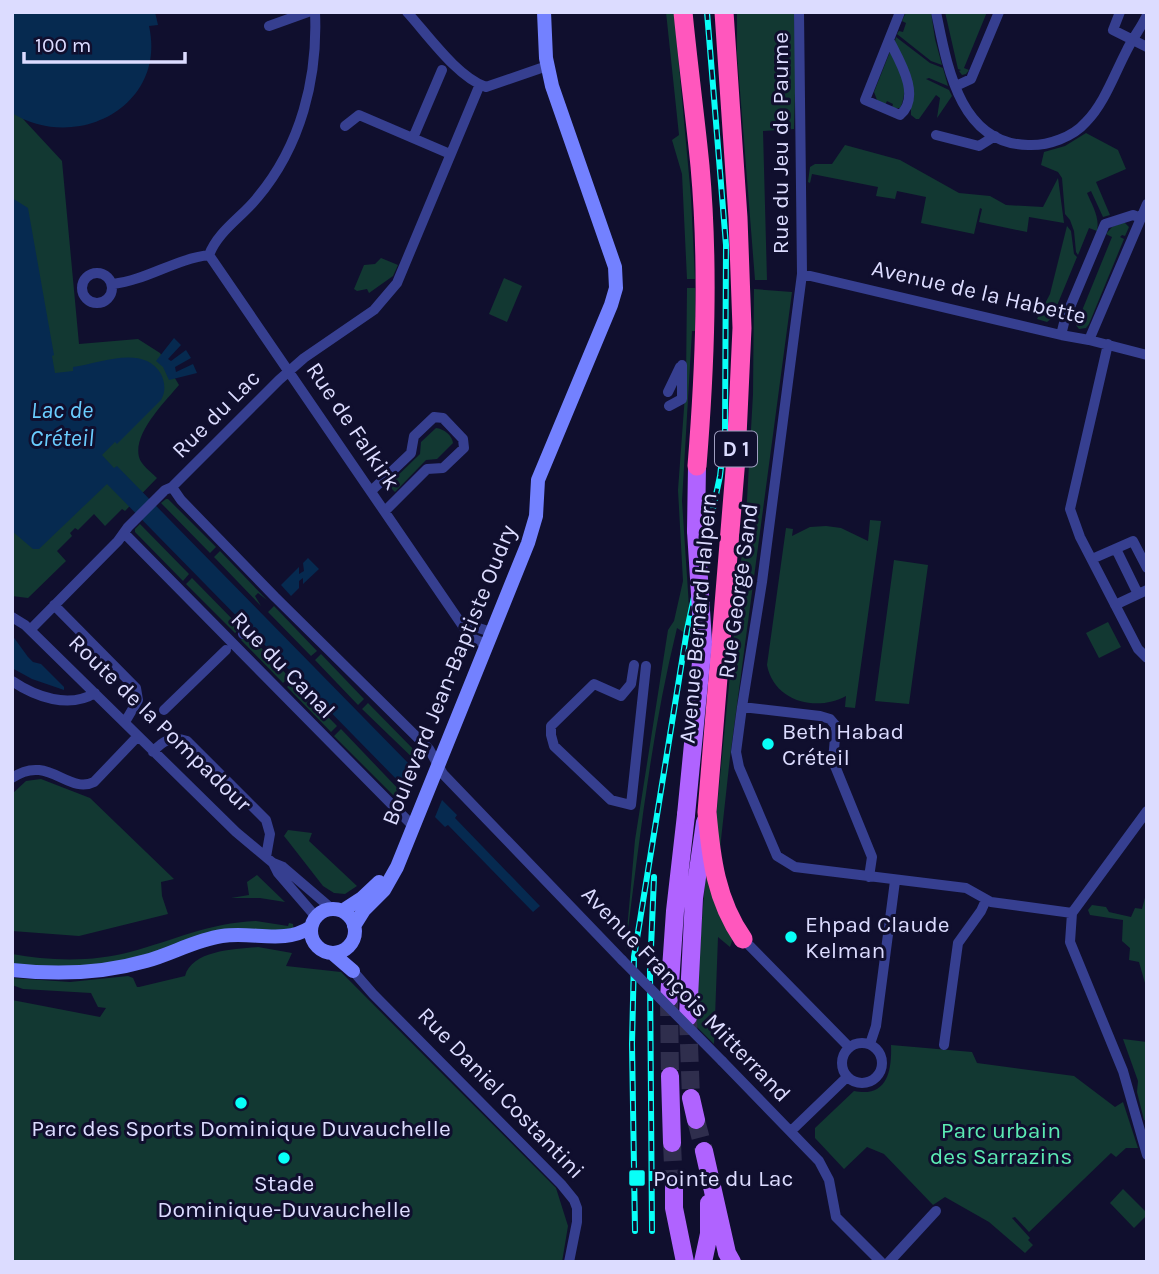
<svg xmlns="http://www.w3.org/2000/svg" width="1159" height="1274" viewBox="0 0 1159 1274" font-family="Karla,sans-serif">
<rect width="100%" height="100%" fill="#100f2e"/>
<path fill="#123832" d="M666,12H674L691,197L695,279H687L682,174L672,140L679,135Z
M737,12H794L796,58L794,129L763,131L767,280H755L737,53Z
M906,12H931L935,39L942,65L931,61L897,34L899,31L903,32L906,23L902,21Z
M945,12H987L964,68L969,70L966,74L962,75L959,71L961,70L958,69Z
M896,37L930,63L943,68L948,86L929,78L926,79L949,90L952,96L937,118L940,98L936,95L919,119H916L911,115V99L895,41Z
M891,49C900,69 910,88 900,108H892L893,104L887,101L885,105L877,100L874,92Z
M12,104L24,120L62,161L79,344L138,339L160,353L179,385C165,402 133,433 139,457C141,465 151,472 157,478L125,511L122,509L105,526L94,514L78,530L75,528L70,533L72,536L57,551L66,561L28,598L12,596Z
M1086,133L1118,150L1126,169L1096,182L1110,215L1103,217L1091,191L1087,193C1092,205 1100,217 1097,231L1089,228L1078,255L1076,252L1074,231L1070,220L1065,214L1062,178L1058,172L1041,165L1044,152L1065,146Z
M845,145L900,160L959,193L990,196L1006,205L1043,207L1058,178L1064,223L1029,217L1027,232L979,222L982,209L980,208L974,234L921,223L926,197L897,191L895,199L876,196L878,187L812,174L810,183L808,182L810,167L815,164H832Z
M1124,222L1129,227L1125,236L1122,235L1120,237L1124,239L1089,324L1086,328L1079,329L1072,320L1074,316L1079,318L1112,237L1106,234L1112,227Z
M1067,226L1071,231L1074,254L1077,257L1056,308L1061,311L1047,322L1037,319L1050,294Z
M381,258L398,265L393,276L369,293L367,289L357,291L354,289L364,265L375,264Z
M504,278L522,286L507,322L489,314Z
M687,288H695V331H692L682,501L691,637L677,628C651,734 639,844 625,953L635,840L668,630L674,621L683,581L678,490L686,381Z
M754,289L792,292L730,757L718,867L714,839L747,500L753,394Z
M436,428C444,429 452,435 453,443L437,459L426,460L395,492L388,485L420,454L421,442Z
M166,499H168L216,547L210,553L161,503Z
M870,520L881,521L855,708L845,707L846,696C817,712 774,702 767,665L786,528L793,529L792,536L810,527L826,526L841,528L868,541Z
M140,524L189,574L183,581L135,532V529Z
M220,551L267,600L258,593L255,596L261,606L214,557Z
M894,560L928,565L909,704L875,701Z
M192,578L241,628L235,633L186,584Z
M274,606L317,651L311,656L268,612Z
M1108,622L1121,647L1099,658L1086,633Z
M247,633L289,677L283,683L241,640Z
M321,654L364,699L358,705L315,660Z
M293,681L337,726L331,732L287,687Z
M368,703L420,756L418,763L362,709Z
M341,729L404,795L402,802H400L334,736Z
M41,779L90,798L174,879L161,882L162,896L168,914L79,936L12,931V794L26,781Z
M288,830L312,833L309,841L357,886L345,894L334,893L323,886L288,841L284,836Z
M706,869L735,932L730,947L718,937L714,1044L694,1024Z
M257,875L285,902L260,898H231L249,895L247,882Z
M1147,890V990L1139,962L1129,960L1130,948L1122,941L1123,920L1090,915L1088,910L1092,905L1106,907L1109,912L1131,917L1135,908L1142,909Z
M256,921L288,926L289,923L293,924L294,933L254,929L132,960L72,969L12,965V954C49,961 94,962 130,952C175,940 208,923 256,921Z
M258,947L292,953L286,966L341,972L556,1188L568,1226L562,1262H12V1000L100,1017L106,1008L98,1007L91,993L23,989L12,985V978L70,982L128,976L133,978L137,987H139L185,976C192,950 235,949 258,947Z
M1123,1039L1147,1042V1121L1144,1120L1137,1092L1138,1081Z
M891,1045L972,1052L977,1063L1074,1076L1115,1107L1123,1102L1138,1148H1126L1116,1157L1111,1153L1029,1232L1015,1217L1012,1218L1030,1238L1028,1240L1033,1245L1025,1253L989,1222L945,1197L933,1205L884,1154L867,1147L844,1169L815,1138V1128L854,1091C887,1098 892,1071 891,1045Z
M1123,1189L1147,1213V1215L1134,1228L1110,1203Z"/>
<path fill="#062a50" d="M12,12H155L158,25L149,26C167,106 77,153 12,113Z
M12,198L28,208L54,355L52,356L55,373L73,371V367C100,363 144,344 161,374C165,382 166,392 161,400L117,444L115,442L102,455L114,468L117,466L412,767L404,787L107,484L39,549H33L12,531Z
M174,338L181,345L168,359L171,361L186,350L191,358L175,367L176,372L193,364L197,373L169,380L163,367L156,361Z
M308,558L319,569L303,584V578L299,581V588L291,596L281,585L299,567V574L304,571L303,563Z
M12,635L28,657L33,662L41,664L64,687V690L32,679L12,668Z
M442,800L457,815L455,818L540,906L533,912L448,825L445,827L435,817Z"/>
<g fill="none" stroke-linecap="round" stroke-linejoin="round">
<path stroke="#2f2e4d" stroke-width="18" stroke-dasharray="18 9" stroke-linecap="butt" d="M669,998L670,1076
M688,1017L691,1098
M696,1120L704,1151
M672,1143L674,1188"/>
<path stroke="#363f90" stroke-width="10" d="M407,12C428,35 457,77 486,87L547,66
M799,12L802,274L762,582L742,707L736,752L739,767L777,856L795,867L966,888L991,902L1072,913
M936,12C947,65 959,144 1028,145C1048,146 1073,137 1086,122C1104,104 1114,75 1126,52C1132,39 1141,28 1147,15
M1120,12L1113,30L1147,47
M269,26L308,12
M889,40C899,60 922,96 900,115L865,100L900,12
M956,86L971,79L999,12
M345,126L359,115L450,154
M936,135L979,146L995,136
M413,138L442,70
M209,255L471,638L486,644
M209,255C218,231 242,217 257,198C301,146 318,78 315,12
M82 288a15 15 0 1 1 30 0a15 15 0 1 1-30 0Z
M802,274L1061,335L1089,340L1147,355
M113,284C147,280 175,259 209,255
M1061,335L1065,319L1105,224L1133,215L1141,218
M1089,340L1147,204
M1108,344L1070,509L1080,537L1138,649L1147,658
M668,392L680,367
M669,406L682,399V365
M172,487L181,500L275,597L429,749L443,774L622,960
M371,491L411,453L414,436L434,417L443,418L463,439L464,448L443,468L427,469L385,511
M124,533L413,826
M1116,549L1138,594
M1092,559L1133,541L1147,568
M54,605L136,688L138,700L125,722
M1115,605L1147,590
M12,617L25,625L236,832L273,863L283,867L332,909
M460,622L491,632
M30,630L118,541L128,527L165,490L172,487L279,380L304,358L374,310L397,283L478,89
M243,634L246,630
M634,665L631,684L621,696L594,684L551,726V735L554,746L611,800L631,805L646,666
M12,681C36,697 69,709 95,693
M742,707L820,716L830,719L836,726L833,761L872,857L869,877
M164,710L226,650
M153,752C163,740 172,736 187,741L266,820L270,834L266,857
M12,778C48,753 68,795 94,782L138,736
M1147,811L1072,913L1070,942L1123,1071L1147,1155
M273,863L278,873L316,917
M743,939L849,1047
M353,971L373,994L561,1184L574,1200L577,1208V1222L569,1262
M842 1063a20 20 0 1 1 40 0a20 20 0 1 1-40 0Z
M870,1044L876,1026L895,881
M944,1045L958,943L981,911L986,900
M722,1061L819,1161L829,1180L836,1217L881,1262
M791,1131L847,1077
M889,1262L936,1211"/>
<path stroke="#7381ff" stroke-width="14" d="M311 931a22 22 0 1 1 44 0a22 22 0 1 1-44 0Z
M342,911L362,898L379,882
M354,926L364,910L384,890L397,867L528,543L536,516L538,480L611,305L616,288L615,267L552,86L546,58L544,12
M332,953L353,971
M12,970C58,975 101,974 146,961C172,954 195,940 222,936C253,931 284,945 311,927"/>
<path stroke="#b063ff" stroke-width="18" d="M696,531L697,466
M669,998L675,911L686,815
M688,1017L694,898L705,822
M670,1076L672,1143
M691,1098L696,1120
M704,1151L727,1253L732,1262
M674,1188V1208L685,1262
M703,1262L709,1234V1203"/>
<path stroke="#ff57bd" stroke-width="19" d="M683,12C688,64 695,115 700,166C709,266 705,366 697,466
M724,12L738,218L742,328L736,458L707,812C711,858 716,900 743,939"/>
<g stroke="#08fff8" stroke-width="6">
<path id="rail" d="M635,1231L632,1044L634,957L687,630L720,476L725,433L726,245L707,12
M652,1231L650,971L654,877"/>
</g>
<use href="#rail" stroke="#100f2e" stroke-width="3.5" stroke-dasharray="10" stroke-linecap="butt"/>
<path stroke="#363f90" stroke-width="10" d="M622,960L722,1061"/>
<path stroke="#b063ff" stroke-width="18" d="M686,815L703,642L696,531"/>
</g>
<g fill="#08fff8" stroke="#100f2e" stroke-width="2.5">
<circle cx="768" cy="744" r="7"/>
<circle cx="791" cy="937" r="7"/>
<circle cx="241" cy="1103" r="7"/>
<circle cx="284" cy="1158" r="7"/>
<rect x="628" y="1169" width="18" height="18" rx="3.5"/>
</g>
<g text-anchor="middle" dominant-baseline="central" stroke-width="6" stroke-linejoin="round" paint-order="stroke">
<rect fill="#100f2e" stroke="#9f9ec0" stroke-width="2" x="715" y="431.5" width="42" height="35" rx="5"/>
<g font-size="21" font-weight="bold" fill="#dcdcff">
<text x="736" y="449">D 1</text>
</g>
<g font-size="23" fill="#dcdcff" stroke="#100f2e">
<text transform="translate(780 143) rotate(-90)">Rue du Jeu de Paume</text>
<text transform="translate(979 292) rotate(13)">Avenue de la Habette</text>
<text transform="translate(216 414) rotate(-45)">Rue du Lac</text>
<text transform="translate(353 426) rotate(56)">Rue de Falkirk</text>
<text transform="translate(738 591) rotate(-82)">Rue George Sand</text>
<text transform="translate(698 618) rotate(-85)">Avenue Bernard Halpern</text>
<text transform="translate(283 665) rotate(46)">Rue du Canal</text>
<text transform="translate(449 675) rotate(-68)">Boulevard Jean-Baptiste Oudry</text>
<text transform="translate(160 723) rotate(44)">Route de la Pompadour</text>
<text transform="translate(686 994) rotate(46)">Avenue François Mitterrand</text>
<text transform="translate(501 1093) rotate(46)">Rue Daniel Costantini</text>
</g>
<g font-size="23" fill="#dcdcff" stroke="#100f2e" text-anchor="start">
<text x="782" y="731">Beth Habad<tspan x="782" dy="26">Créteil</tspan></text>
<text x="805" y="924">Ehpad Claude<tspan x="805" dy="26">Kelman</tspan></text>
<text x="241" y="1128" text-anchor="middle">Parc des Sports Dominique Duvauchelle</text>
<text x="653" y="1178">Pointe du Lac</text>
<text x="284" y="1183" text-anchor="middle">Stade<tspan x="284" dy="26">Dominique-Duvauchelle</tspan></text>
</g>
<g font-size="23" fill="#5cebb4" stroke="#100f2e">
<text x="1001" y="1130">Parc urbain<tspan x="1001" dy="26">des Sarrazins</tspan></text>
</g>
<g font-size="24" font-style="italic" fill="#6acdff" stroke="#100f2e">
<text x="62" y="410">Lac de<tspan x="62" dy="28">Créteil</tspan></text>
</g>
</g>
<rect width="1159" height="1274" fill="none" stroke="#dcdcff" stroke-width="28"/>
<path d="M24 52v10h161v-10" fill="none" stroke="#dcdcff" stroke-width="3.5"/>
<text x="35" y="52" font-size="21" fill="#dcdcff" stroke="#100f2e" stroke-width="5" paint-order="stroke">100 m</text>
</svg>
